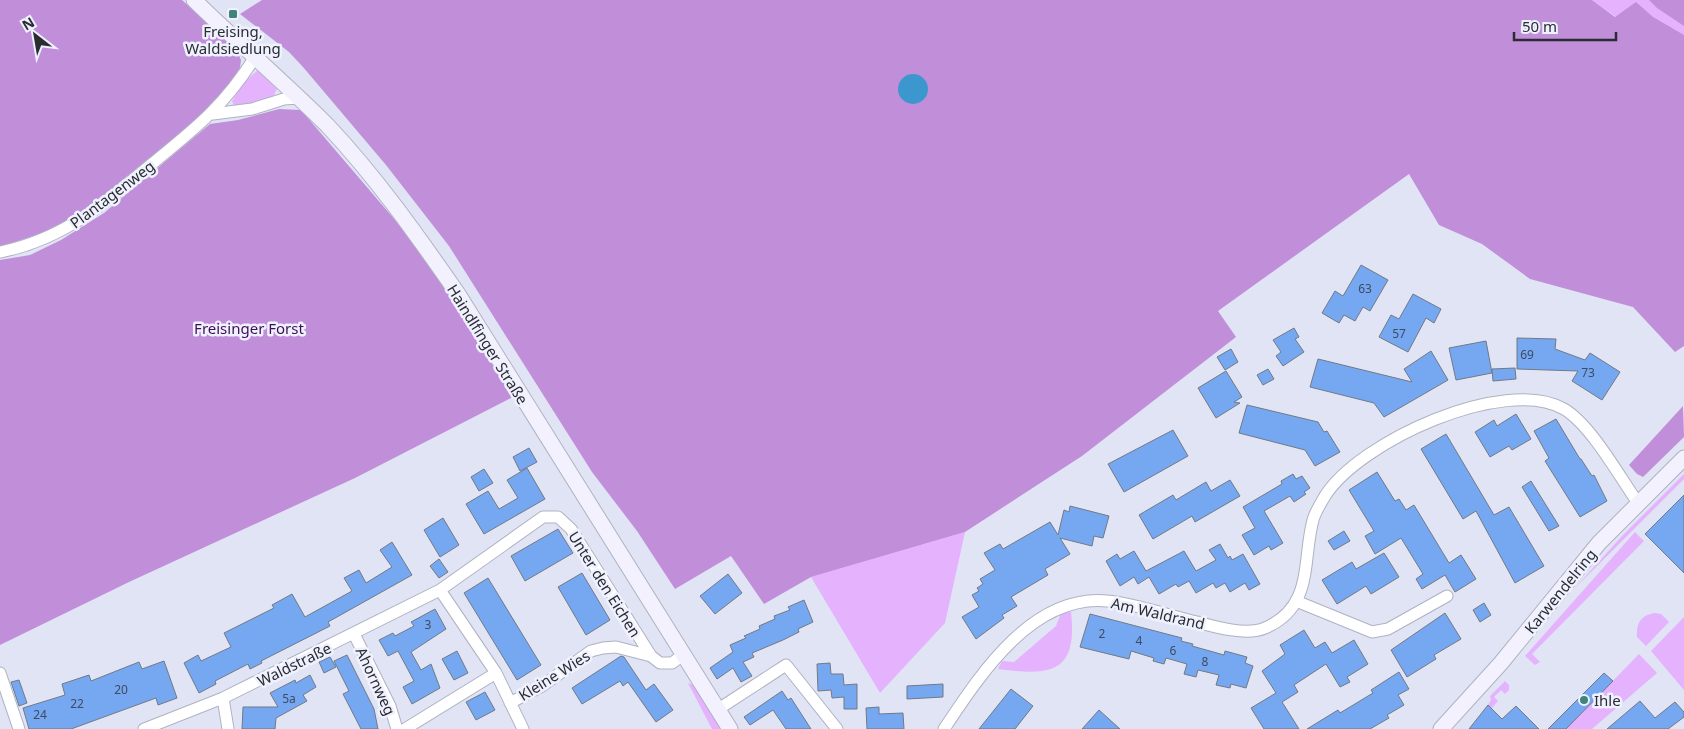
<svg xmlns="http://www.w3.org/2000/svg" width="1684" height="729" viewBox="0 0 1684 729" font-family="'Noto Sans',sans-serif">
<rect width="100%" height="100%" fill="#e1e4f4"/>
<path fill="#e5b2fe" d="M1592,0H1684V65Z
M258,70L277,89L273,97L250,105L234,106L232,101L245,81Z
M1684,474V479L1574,589L1623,535Z
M965,532L945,623L880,693L811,577Z
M1635,532L1644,541L1532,654L1540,662L1535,665L1525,656Z
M1071,612C1078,674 1050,676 998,669L1002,661L1014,662L1056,626L1061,613Z
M1655,613L1661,614L1669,622L1646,646L1637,637C1636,623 1641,615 1655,613Z
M1684,617V690L1651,651Z
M1639,654L1657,673L1592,729H1566Z
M1505,681L1509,685V690L1505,694L1501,690L1494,697L1498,701L1492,708L1488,705L1491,700L1490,696Z
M688,683L693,685L722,729H712Z"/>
<path fill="#c18eda" d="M0,0H182L236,49L241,60L240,68L214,105L98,200L69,220L48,231L0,247Z
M262,0H1592L1615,17L1636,2L1653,17L1684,35V346L1675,352L1633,307L1530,279L1482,244L1439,225L1409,174L1218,311L1236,337L1082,456L965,532L811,577L764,604L731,556L675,589L637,531L592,472L449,246L386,165L303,67L289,52L240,14Z
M1649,0H1684V26L1657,8Z
M279,109L301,110L407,234L454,300L513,397L355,478L129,582L0,645V260L30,255L61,240L104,213L210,124L238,120Z
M1683,406L1684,437L1643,477L1637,474L1629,465Z"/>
<path fill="#3c97cf" d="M898 89a15 15 0 1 1 30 0a15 15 0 1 1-30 0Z"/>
<path fill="#76a8f1" stroke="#717986" d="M1361,265L1388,280L1370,311L1363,307L1355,321L1344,315L1339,323L1322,313L1335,291L1343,296Z
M1413,294L1441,309L1434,323L1426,318L1408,352L1379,337L1391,315L1399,319Z
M1294,328L1299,337L1295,339L1304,352L1283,366L1276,356L1281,352L1273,340Z
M1517,338L1556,339L1555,349L1585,360L1590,353L1620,372L1602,400L1572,381L1578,371L1517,369Z
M1486,341L1492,373L1456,380L1449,348Z
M1231,349L1238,362L1225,370L1217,357Z
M1431,351L1448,380L1384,417L1374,403L1310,387L1318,359L1412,382L1404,369Z
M1515,368L1516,379L1493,381L1492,369Z
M1268,369L1274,379L1263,385L1257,375Z
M1226,371L1242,397L1234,402L1240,403L1216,418L1198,388Z
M1247,405L1318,422L1324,432L1327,431L1340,452L1315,466L1305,450L1239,433Z
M1516,414L1531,439L1512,450L1509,446L1490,457L1475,432L1494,420L1497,426Z
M1556,419L1580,459H1581L1592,476L1594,475L1607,501L1580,517L1545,461L1549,458L1534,431Z
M1173,430L1188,456L1124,492L1108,464Z
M1446,434L1494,515L1509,507L1544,566L1515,583L1476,511L1463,519L1421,449Z
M529,448L537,462L520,471L513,457Z
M527,468L545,499L484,534L466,504L488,491L499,509L518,498L507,480Z
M484,469L493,483L479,491L471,477Z
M1377,472L1395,501L1399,499L1406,510L1414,505L1449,563L1461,555L1476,579L1455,592L1445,575L1422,589L1416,579L1423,574L1401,538L1375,554L1365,536L1374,531L1349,490Z
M1293,474L1296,479L1302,476L1310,488L1304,492L1306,494L1294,502L1290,496L1264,511L1283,543L1271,550L1269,546L1254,555L1242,535L1255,528L1243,507L1282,484L1281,481Z
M1230,480L1240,496L1195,522L1192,516L1153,539L1139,515L1173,495L1176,500L1206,482L1211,491Z
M1531,481L1559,526L1549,531L1522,487Z
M1684,495V573L1645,534Z
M1070,506L1109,516L1103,538L1094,536L1092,546L1060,538L1070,554L1045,569L1048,575L1011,597L1017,606L1002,615L1004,618L976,639L962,617L979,607L972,595L979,591L977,588L983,584L980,579L995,570L984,553L1000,544L1003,549L1050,522L1058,535L1064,510L1069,512Z
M443,518L459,545L440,557L424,530Z
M558,529L573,553L525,581L511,556Z
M1344,531L1350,541L1334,550L1328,541Z
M392,542L412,575L328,622L330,626L261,661L262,663L250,669L248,664L215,681L216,684L199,693L184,663L198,655L201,661L231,647L224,633L274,608L272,605L292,594L305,617L352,591L344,578L359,570L366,583L392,567L380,550Z
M1220,544L1228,558L1230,556L1232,560L1243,554L1260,584L1249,590L1245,583L1230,592L1225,583L1216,588L1213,583L1196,593L1189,581L1178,587L1176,584L1159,594L1149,577L1138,584L1134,577L1120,586L1106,561L1117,554L1120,559L1134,551L1146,571L1184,551L1196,571L1216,560L1209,550Z
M1384,553L1399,577L1371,594L1366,586L1337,604L1322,580L1352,562L1356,569Z
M439,559L448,572L439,578L430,566Z
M582,573L610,620L586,635L558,587Z
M728,574L742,593L715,614L700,596Z
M488,578L541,665L517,680L464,593Z
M804,600L813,622L798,629L799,632L783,640L752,653L754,657L743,662L752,676L741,682L733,668L717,679L710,668L733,652L730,645L746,638L744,636L760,629L759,626L775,619L774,616L790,610L788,607Z
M1484,603L1491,615L1480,622L1473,610Z
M435,609L446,629L411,652L421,670L431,664L440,688L412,704L403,687L414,681L398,651L388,656L379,640L393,633L395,636L414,626L411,622Z
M1445,613L1461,639L1434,655L1436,659L1407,677L1391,650Z
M1090,614L1182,638L1181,641L1193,644L1192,646L1224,655L1225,651L1247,657L1245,663L1253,666L1246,688L1231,684L1230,688L1216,685L1219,675L1198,670L1196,677L1184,674L1187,664L1166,658L1164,664L1153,661L1154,658L1131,651L1129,659L1080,647Z
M1304,630L1315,648L1325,642L1332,653L1354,640L1368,664L1347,677L1350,682L1340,687L1326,664L1294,685L1298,692L1282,702L1299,729H1264L1251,708L1276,693L1262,671L1285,654L1280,645Z
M457,651L468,673L454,680L442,659Z
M347,655L374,709L378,729H361L343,694L349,691L334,661Z
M621,656L624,657L646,690L654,684L673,710L656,722L628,682L623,686L620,681L582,704L572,688Z
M330,657L336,667L324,673L319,662Z
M164,661L177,698L158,705L156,698L71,729H29L23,708L65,695L62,684L89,675L91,681L139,662L142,669Z
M830,663L831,674H843L844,685L857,684V709H844V697L832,698L831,690L818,691L817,664Z
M1399,672L1409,689L1398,695L1404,705L1387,715L1389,718L1370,729H1307L1338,710L1340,713L1373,693L1371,690Z
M1604,673L1613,681L1566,729H1548Z
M310,675L316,687L303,695L307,701L276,718L275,729H242L243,707H278L270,693L295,680L296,683Z
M19,680L27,703L19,706L11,682Z
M943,684V697L907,699V686Z
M1011,689L1033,706L1015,729H979Z
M782,691L788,700L791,698L811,729H786L773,710L750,725L744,717Z
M485,692L495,710L476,720L466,702Z
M1640,701L1655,718L1675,702L1684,712V717L1668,729H1607Z
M1488,705L1502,719L1516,706L1539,729H1469Z
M879,707V714L903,713L904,729H867L866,708Z
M1099,710L1120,729H1082Z"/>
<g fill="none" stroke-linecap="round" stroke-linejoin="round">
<g stroke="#aeb2c1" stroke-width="13">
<path id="street" d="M213,114L252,109L284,99L299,98
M0,252C62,240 106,203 153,163C196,128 225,105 255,57
M1296,601L1372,632L1388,629L1447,596
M354,634L390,706L397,729
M0,673L19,729
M223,698L228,729
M510,703L542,686L591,651L603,648L616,647L651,656L660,663H672L683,655
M717,710L786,665L837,729
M144,729L223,698L440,590
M405,729L496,673
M523,729L496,673L440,590L543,517H558L571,529L651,656
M944,729C980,675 1032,594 1107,601C1133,603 1170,616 1197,622C1215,627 1247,636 1265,628C1314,607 1302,561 1313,520C1315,512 1321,503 1325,496C1359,442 1504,375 1564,409C1591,425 1619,476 1638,503"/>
</g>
<g stroke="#aeb2c1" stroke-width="17">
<path id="secondary" d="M194,0C238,43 284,82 327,125C376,177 417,235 458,294L730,729
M1441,729L1501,663L1599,543L1684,458"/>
</g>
<use href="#street" stroke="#fff" stroke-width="11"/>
<use href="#secondary" stroke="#f3f1fd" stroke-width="15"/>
</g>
<g fill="#40857b" stroke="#eff2fe" stroke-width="2">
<rect x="228" y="9" width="10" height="10" rx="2.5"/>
<circle cx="1584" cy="700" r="5"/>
</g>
<g text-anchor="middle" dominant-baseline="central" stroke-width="5" stroke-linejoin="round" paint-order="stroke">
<g font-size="12" fill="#3e4b62">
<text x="1365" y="288">63</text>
<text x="1399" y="333">57</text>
<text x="1527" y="354">69</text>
<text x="1588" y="372">73</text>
<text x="428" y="624">3</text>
<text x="1102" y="633">2</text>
<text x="1139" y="640">4</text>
<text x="1173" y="650">6</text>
<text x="1205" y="661">8</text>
<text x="121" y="689">20</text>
<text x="289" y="698">5a</text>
<text x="77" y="703">22</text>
<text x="40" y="714">24</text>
</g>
<g font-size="15" fill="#2b2c32" stroke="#eff2fe">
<text x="233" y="31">Freising,<tspan x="233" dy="17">Waldsiedlung</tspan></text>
<text x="1594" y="700" text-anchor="start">Ihle</text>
</g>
<g font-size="15" fill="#2b2c32" stroke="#eff2fe">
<text transform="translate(112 194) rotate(-37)">Plantagenweg</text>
<text transform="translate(488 344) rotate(58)">Haindlfinger Straße</text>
<text transform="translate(605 584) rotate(58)">Unter den Eichen</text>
<text transform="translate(1560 591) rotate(-51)">Karwendelring</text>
<text transform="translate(1158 613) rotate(13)">Am Waldrand</text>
<text transform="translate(294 664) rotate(-26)">Waldstraße</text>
<text transform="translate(554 675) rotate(-32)">Kleine Wies</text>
<text transform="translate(376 681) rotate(65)">Ahornweg</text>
</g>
<g font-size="15" fill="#400f53" stroke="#eff2fe">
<text x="249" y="328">Freisinger Forst</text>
</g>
</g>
<g transform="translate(35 35) rotate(329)" stroke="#eff2fe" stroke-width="4" paint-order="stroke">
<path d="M0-4L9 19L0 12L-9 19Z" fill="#2b2c32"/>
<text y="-8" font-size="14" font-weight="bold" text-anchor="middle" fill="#2b2c32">N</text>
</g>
<path d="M1514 32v8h102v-8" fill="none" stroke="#2b2c32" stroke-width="2.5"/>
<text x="1522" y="32" font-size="15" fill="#2b2c32" stroke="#eff2fe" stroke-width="4" paint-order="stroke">50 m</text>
</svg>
